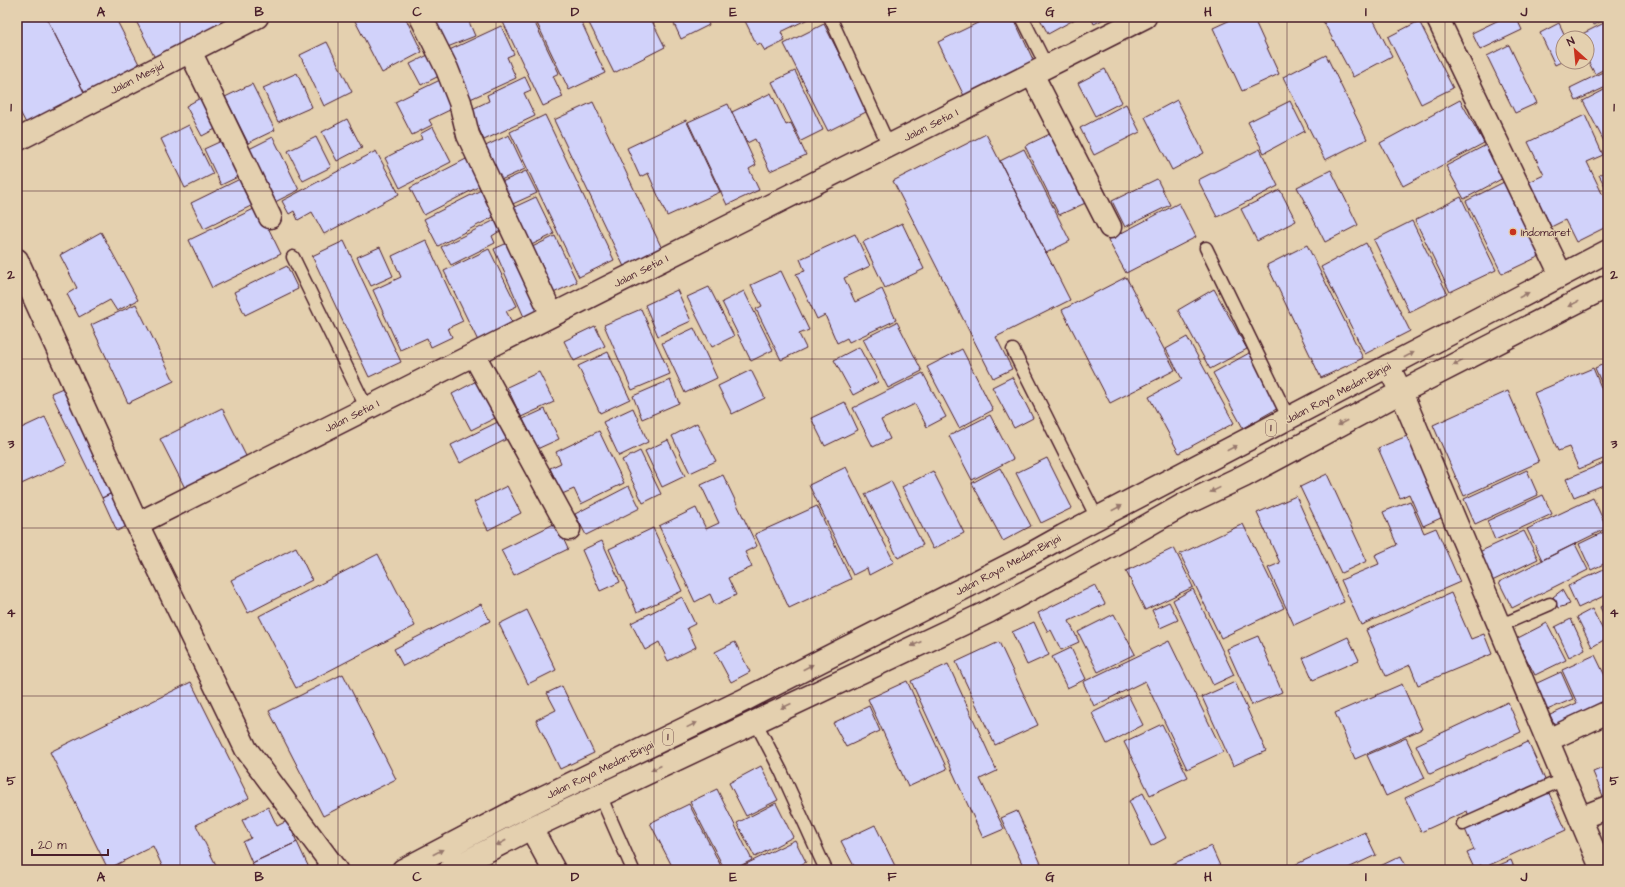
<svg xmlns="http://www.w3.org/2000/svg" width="1625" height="887" viewBox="0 0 1625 887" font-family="'Architects Daughter',sans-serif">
<rect width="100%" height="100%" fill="#e4d0af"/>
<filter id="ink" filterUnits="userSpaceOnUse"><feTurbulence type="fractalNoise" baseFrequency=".025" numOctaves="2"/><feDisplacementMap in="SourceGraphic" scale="8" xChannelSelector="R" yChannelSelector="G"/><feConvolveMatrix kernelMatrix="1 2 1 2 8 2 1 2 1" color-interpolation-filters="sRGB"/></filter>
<g filter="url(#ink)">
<path fill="#d1d2fa" stroke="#4a1f2b" d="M17,17H46L86,96L28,127L17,106Z
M46,17H115L141,68L86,96Z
M134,17H242L156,60Z
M353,17H405L422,52L382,73Z
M426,17H467L475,36L440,50Z
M509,17H532L559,73L553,76L563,97L543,106L502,20Z
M534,17H579L605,73L569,90Z
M586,17H650L665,47L614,73Z
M671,17H705L709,25L681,39Z
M743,17H812L781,32L785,41L765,51L760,43L757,45Z
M990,17H1013L1036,66L966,100L938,42Z
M1039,17H1079L1048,34Z
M1091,17H1108L1094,24Z
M1237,17H1253L1279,74L1242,91L1213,28Z
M1326,17H1372L1392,56L1353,77L1322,19Z
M1505,17H1516L1522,30L1480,50L1472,33Z
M1590,17H1608V18L1594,25Z
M1419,21L1453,88L1421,104L1388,37Z
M1608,21V67L1595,74L1587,59V38L1576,37Z
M1559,23L1566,38H1563V61L1555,65L1540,33Z
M824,24L868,111L828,131L784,44Z
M501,26L514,54L507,57L516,78L466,101L443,53Z
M327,42L352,92L324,106L300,55Z
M1509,45L1537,103L1515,113L1487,56Z
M436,51L447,72L421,85L410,64Z
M1326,55L1367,139L1325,160L1283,77Z
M1105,69L1122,102L1095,116L1078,83Z
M1607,70L1608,86L1576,101L1570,88Z
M795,71L823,130L801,141L772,82Z
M297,73L312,107L278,122L263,88Z
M525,77L531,90L524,93L535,116L484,140L470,110L489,101L487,95Z
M440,80L454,108L429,120L432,125L412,135L395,102Z
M252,84L275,130L248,143L225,97Z
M1608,88V149L1583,101Z
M771,93L786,125L791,123L806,155L770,171L755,139L747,143L732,112Z
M204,96L221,126L202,136L186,106Z
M1177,100L1204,153L1172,170L1145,117Z
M1460,100L1484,143L1403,186L1380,143Z
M1290,101L1305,131L1264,153L1248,122Z
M593,102L665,255L627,273L554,120Z
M728,104L756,165L749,169L759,190L727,205L688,122Z
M1126,104L1140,132L1094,155L1080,128Z
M545,115L614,260L579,277L510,132Z
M1585,115L1603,155L1587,162L1608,206V226L1576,242L1565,220L1551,227L1529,182L1544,175L1528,142Z
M347,119L362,148L337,161L322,132Z
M686,120L720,192L667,216L648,173L640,177L627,148Z
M189,125L213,174L185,188L161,139Z
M433,127L451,162L400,188L385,158L422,139L420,134Z
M1058,130L1092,200L1059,215L1025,146Z
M986,134L1070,300L996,337L1012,369L993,378L893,181Z
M509,135L525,169L494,183L479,149Z
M273,137L299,190L273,203L247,150Z
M316,137L331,167L303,181L288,151Z
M228,138L244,174L221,185L204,149Z
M1490,143L1507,176L1464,199L1446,166Z
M1024,149L1070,241L1046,253L1000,161Z
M1260,149L1278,186L1217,217L1198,180Z
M376,151L399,194L324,234L312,212L298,220L294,211L289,214L282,201Z
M468,158L482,185L424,215L410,188Z
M1331,170L1358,225L1325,242L1297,187Z
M526,171L537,193L506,207L495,185Z
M1608,171V192L1599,175Z
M244,177L257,203L204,229L191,203Z
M1157,179L1170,205L1125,227L1112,201Z
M1504,182L1540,256L1502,274L1466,201Z
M483,189L497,215L438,246L424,219Z
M1280,190L1296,221L1257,241L1241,209Z
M536,197L554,234L525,248L508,210Z
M1461,197L1496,270L1450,292L1415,220Z
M1179,203L1196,237L1126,273L1108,240Z
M258,207L281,254L212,288L189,240Z
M495,220L500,231L492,236L495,243L451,265L441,247Z
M1412,221L1447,293L1409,312L1374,240Z
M902,223L924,269L885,288L863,242Z
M101,232L138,300L117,311L110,300L79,317L67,294L77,288L60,255Z
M855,234L870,266L844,278L855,302L882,289L896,320L849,342L847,338L837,343L825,315L817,319L796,274L805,271L800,259Z
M555,236L577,282L547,296L526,250Z
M426,240L463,321L448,328L452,337L431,347L427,338L400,350L373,290L401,277L392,256Z
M514,240L548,317L528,326L494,249Z
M344,241L401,362L369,377L312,256Z
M1366,243L1410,331L1365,354L1321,267Z
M1307,245L1363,358L1321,378L1267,265Z
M380,247L393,276L371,286L357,257Z
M489,249L517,306L506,311L516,330L481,347L444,271Z
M287,266L298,289L245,315L234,292Z
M781,271L809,330L799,334L806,348L781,360L756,309L762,306L751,285Z
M1126,277L1175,370L1110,403L1062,310Z
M709,287L734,336L712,347L687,297Z
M1214,289L1247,349L1210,369L1178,310Z
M677,290L691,321L658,336L645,305Z
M744,291L773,350L751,361L722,302Z
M136,304L174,381L128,403L91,325Z
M641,309L670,374L632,390L604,325Z
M897,322L922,371L888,388L863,339Z
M595,326L605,346L574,361L564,341Z
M694,328L717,378L685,393L662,343Z
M1187,337L1234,423L1179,453L1149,397L1182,379L1166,349Z
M859,347L878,382L853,395L834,360Z
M962,349L993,410L959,428L927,367Z
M608,352L630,399L600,413L578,366Z
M1251,352L1280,407L1243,428L1213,373Z
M1608,362V398L1595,368Z
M1593,368L1608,404V457L1579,469L1569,447L1558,451L1534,393Z
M751,370L765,398L732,414L718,386Z
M539,372L554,402L521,417L507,387Z
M923,373L946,417L927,427L915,404L881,420L890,439L873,447L853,408Z
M484,377L503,414L471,430L452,394Z
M1012,377L1033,418L1014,428L992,387Z
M670,380L679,403L642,419L633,396Z
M70,385L120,489L102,498L51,393Z
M1508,391L1539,462L1464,496L1433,425Z
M845,402L858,430L825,446L811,418Z
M222,408L247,458L185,488L160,439Z
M633,408L648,442L619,456L603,422Z
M545,409L559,439L537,449L523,419Z
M990,415L1013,459L972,480L949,436Z
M45,417L67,463L17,486V430Z
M504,419L513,436L460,463L451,445Z
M697,423L716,461L690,473L672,436Z
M599,431L624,483L581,504L574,489L562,494L550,468L561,463L556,452Z
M1407,436L1443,517L1423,526L1409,494L1400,498L1378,448Z
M668,440L685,476L662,487L645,451Z
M640,451L661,494L643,503L622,460Z
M1047,458L1072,508L1041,523L1016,473Z
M1606,462L1608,466V483L1574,497L1566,479Z
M846,467L894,562L869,575L867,568L853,575L809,485Z
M1000,468L1031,526L1003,541L972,483Z
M1527,470L1538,495L1475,524L1464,499Z
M933,471L964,533L933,549L902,487Z
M1327,474L1367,561L1341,573L1300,487Z
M723,475L757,546L745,552L752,567L728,578L736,595L715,605L710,594L695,602L659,526L696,508L706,529L719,523L701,485Z
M891,481L923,545L898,558L865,494Z
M507,486L521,513L488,530L474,502Z
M629,486L640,508L586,535L575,514Z
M120,489L135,522L117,531L102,498Z
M1543,495L1552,514L1495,540L1487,521Z
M1296,496L1344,602L1294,625L1268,568L1280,563L1257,513Z
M1593,498L1607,528L1542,560L1527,529Z
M1410,501L1424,533L1436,528L1460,582L1361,625L1341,580L1379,564L1375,555L1397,545L1383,512Z
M817,506L851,579L789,608L755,534Z
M556,523L568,549L514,575L501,550Z
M1243,524L1284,608L1221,638L1180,554Z
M653,528L682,591L637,612L609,549Z
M1608,530V562L1591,570L1579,544Z
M1524,531L1538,559L1492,581L1479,552Z
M602,541L620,582L600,591L582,550Z
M1575,544L1588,570L1512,608L1499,582Z
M296,547L312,580L248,613L231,580Z
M1174,548L1193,587L1145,610L1126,571Z
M378,554L415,626L296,688L259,616Z
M1608,567V594L1578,608L1568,586Z
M1095,585L1105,604L1069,621L1079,642L1061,650L1051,630L1048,632L1038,613Z
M1193,589L1234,675L1213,685L1173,600Z
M1562,590L1570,604L1558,608L1553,597Z
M1451,593L1471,639L1484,634L1492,654L1418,685L1410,665L1386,676L1366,630Z
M682,597L695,624L687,628L696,647L668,661L659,642L645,650L631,623Z
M1169,602L1178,620L1160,628L1152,610Z
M1608,603V623L1600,607Z
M481,604L490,621L403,666L394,649Z
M1592,609L1607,638L1592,647L1577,617Z
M527,610L556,670L528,684L499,624Z
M1114,614L1135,654L1098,672L1078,632Z
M1571,619L1585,649L1569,657L1555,627Z
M1034,622L1049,655L1027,665L1012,632Z
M1547,623L1566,660L1535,675L1516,639Z
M1258,636L1282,692L1252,705L1227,649Z
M1348,637L1359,660L1313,680L1303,658Z
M1169,641L1223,752L1187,769L1145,681L1094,706L1083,682Z
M735,642L750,672L731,682L715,652Z
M999,642L1038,725L995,745L956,662Z
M1071,648L1086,679L1067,688L1052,657Z
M1595,655L1608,682V708L1558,731L1550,715L1577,703L1562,670Z
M948,664L997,771L980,779L1004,829L983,838L911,681Z
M1561,672L1573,699L1547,710L1535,684Z
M343,674L396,779L323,816L269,711Z
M907,681L947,769L908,787L868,699Z
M191,682L249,798L196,825L218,869L164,870L153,846L108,869L50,752Z
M1235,682L1266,751L1233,766L1202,697Z
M1402,684L1422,729L1355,759L1335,713Z
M562,686L594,753L560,769L536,720L556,710L547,693Z
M1128,695L1143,725L1107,744L1092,713Z
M1508,702L1521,732L1430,774L1416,745Z
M869,706L880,731L846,747L833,723Z
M1162,724L1188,777L1150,795L1124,742Z
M1406,738L1425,778L1386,796L1367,755Z
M1528,742L1547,784L1470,819L1467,811L1421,832L1405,798Z
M761,766L778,800L746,816L729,783Z
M1608,766V802L1606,803L1593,772Z
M717,789L752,860L732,870H725L690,802Z
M1547,789L1566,830L1483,868L1481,865L1474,868L1467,853L1474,850L1464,827Z
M1143,793L1166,838L1151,846L1129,801Z
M776,803L793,837L755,857L737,823Z
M689,804L723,870H674L650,823Z
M268,807L277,826L287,821L297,842L252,863L243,842L251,838L242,820Z
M1017,811L1044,870H1025L1001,818Z
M875,825L897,870H856L841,841Z
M1365,832L1376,855L1344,870H1284Z
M795,840L806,862L791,870H734Z
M297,842L310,870H256L252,863Z
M1211,846L1220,866L1211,870H1160Z
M1401,856L1408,870H1372Z
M1511,860L1515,870H1488Z"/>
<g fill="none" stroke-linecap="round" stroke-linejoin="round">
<g stroke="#4a1f2b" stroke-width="15">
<path id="lane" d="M830,17L889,146
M1022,17L1047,67
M1206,248L1289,419
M293,257L367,409
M1013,350L1097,518
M1499,626L1550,604
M755,721L781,771L826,870
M600,795L633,870
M1463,824L1564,779"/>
</g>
<g stroke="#4a1f2b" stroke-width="25">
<path id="street" d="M421,17L447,69L460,102L468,135L552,315
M1437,17L1561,275
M190,51L270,217
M1032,74L1110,227
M17,140L257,17
M17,260L137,524L246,749L336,870
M474,355L569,529
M1388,366L1401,392L1602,870
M137,524L1145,17
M1548,740L1608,712
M1580,818L1608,807
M531,828L554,870"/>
</g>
<g stroke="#4a1f2b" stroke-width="25">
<path id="highway" d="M403,870L521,808L744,700L1029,555L1063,536L1608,251
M450,870L531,828L988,612L1127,537L1183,505L1244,476L1401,392L1608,286"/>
</g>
<use href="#lane" stroke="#e4d0af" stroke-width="12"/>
<use href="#street" stroke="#e4d0af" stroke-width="22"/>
<use href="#highway" stroke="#e4d0af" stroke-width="22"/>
</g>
<defs><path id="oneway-solid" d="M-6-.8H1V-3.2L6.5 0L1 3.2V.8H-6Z"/></defs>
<g fill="#97786d">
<use href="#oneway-solid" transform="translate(1524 295) rotate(-28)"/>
<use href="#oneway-solid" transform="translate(1573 304) rotate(153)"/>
<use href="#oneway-solid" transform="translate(1409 355) rotate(-28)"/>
<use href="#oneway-solid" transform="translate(1458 363) rotate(153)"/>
<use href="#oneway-solid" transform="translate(1342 423) rotate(152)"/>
<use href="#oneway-solid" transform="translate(1232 448) rotate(-27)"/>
<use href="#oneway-solid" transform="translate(1215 490) rotate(154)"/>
<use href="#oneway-solid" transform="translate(1117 508) rotate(-27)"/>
<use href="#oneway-solid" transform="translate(916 644) rotate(155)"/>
<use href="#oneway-solid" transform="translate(808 667) rotate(-27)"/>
<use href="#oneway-solid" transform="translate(786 706) rotate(155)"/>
<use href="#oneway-solid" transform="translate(692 725) rotate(-26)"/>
<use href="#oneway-solid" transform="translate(656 768) rotate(155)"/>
<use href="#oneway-solid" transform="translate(501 843) rotate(152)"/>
<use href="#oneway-solid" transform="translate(438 852) rotate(-28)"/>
</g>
</g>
<path fill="none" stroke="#4a1f2b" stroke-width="1" stroke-opacity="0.55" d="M180,17V870M338,17V870M496,17V870M654,17V870M812,17V870M971,17V870M1129,17V870M1287,17V870M1445,17V870M17,191H1608M17,359H1608M17,528H1608M17,696H1608"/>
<circle fill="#c8321e" stroke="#e4d0af" stroke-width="1.5" cx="1513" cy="232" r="4"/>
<g text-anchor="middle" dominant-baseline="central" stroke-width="3" stroke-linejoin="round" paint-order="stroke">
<g fill="#e4d0af" stroke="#785453" stroke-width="1">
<rect x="1266" y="420" width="10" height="16" rx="3"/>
<rect x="663" y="729" width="10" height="16" rx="3"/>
</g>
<g font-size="10" font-weight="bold" fill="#4a1f2b">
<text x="1271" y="428">1</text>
<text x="668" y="737">1</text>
</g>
<g font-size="11" fill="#4a1f2b" stroke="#e4d0af">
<text transform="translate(137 78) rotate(-27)">Jalan Mesjid</text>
<text transform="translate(931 125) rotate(-27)">Jalan Setia I</text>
<text transform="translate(641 271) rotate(-27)">Jalan Setia I</text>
<text transform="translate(1338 393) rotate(-28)">Jalan Raya Medan-Binjai</text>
<text transform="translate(352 416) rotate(-27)">Jalan Setia I</text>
<text transform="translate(1008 565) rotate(-28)">Jalan Raya Medan-Binjai</text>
<text transform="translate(600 770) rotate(-26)">Jalan Raya Medan-Binjai</text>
</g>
<g font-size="11" fill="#4a1f2b" stroke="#e4d0af" text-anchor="start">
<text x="1521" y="232">Indomaret</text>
</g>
</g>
<rect width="1625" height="887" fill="none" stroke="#e4d0af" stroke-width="44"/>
<g transform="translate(1575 50) rotate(333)"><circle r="19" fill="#e4d0af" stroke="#a6897a"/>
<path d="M0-3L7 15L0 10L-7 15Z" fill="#c8321e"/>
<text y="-6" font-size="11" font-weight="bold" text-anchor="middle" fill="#4a1f2b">N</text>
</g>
<path d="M32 849v6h76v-6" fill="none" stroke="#4a1f2b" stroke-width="2"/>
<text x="38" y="849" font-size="12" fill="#4a1f2b" stroke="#e4d0af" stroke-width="3" paint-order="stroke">20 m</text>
<rect x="22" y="22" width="1581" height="843" fill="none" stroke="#4a1f2b" stroke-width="1.5"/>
<g font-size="13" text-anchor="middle" font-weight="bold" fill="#4a1f2b">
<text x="101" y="16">A</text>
<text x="259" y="16">B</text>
<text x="417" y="16">C</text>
<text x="575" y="16">D</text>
<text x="733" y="16">E</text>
<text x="892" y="16">F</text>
<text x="1050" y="16">G</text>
<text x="1208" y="16">H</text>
<text x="1366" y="16">I</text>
<text x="1524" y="16">J</text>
<text x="11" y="111">1</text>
<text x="1614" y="111">1</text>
<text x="11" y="279">2</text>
<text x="1614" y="279">2</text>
<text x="11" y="448">3</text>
<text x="1614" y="448">3</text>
<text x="11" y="617">4</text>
<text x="1614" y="617">4</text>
<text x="11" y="785">5</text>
<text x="1614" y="785">5</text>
<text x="101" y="881">A</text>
<text x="259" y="881">B</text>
<text x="417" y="881">C</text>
<text x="575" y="881">D</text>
<text x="733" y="881">E</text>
<text x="892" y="881">F</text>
<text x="1050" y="881">G</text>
<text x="1208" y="881">H</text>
<text x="1366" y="881">I</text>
<text x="1524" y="881">J</text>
</g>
</svg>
